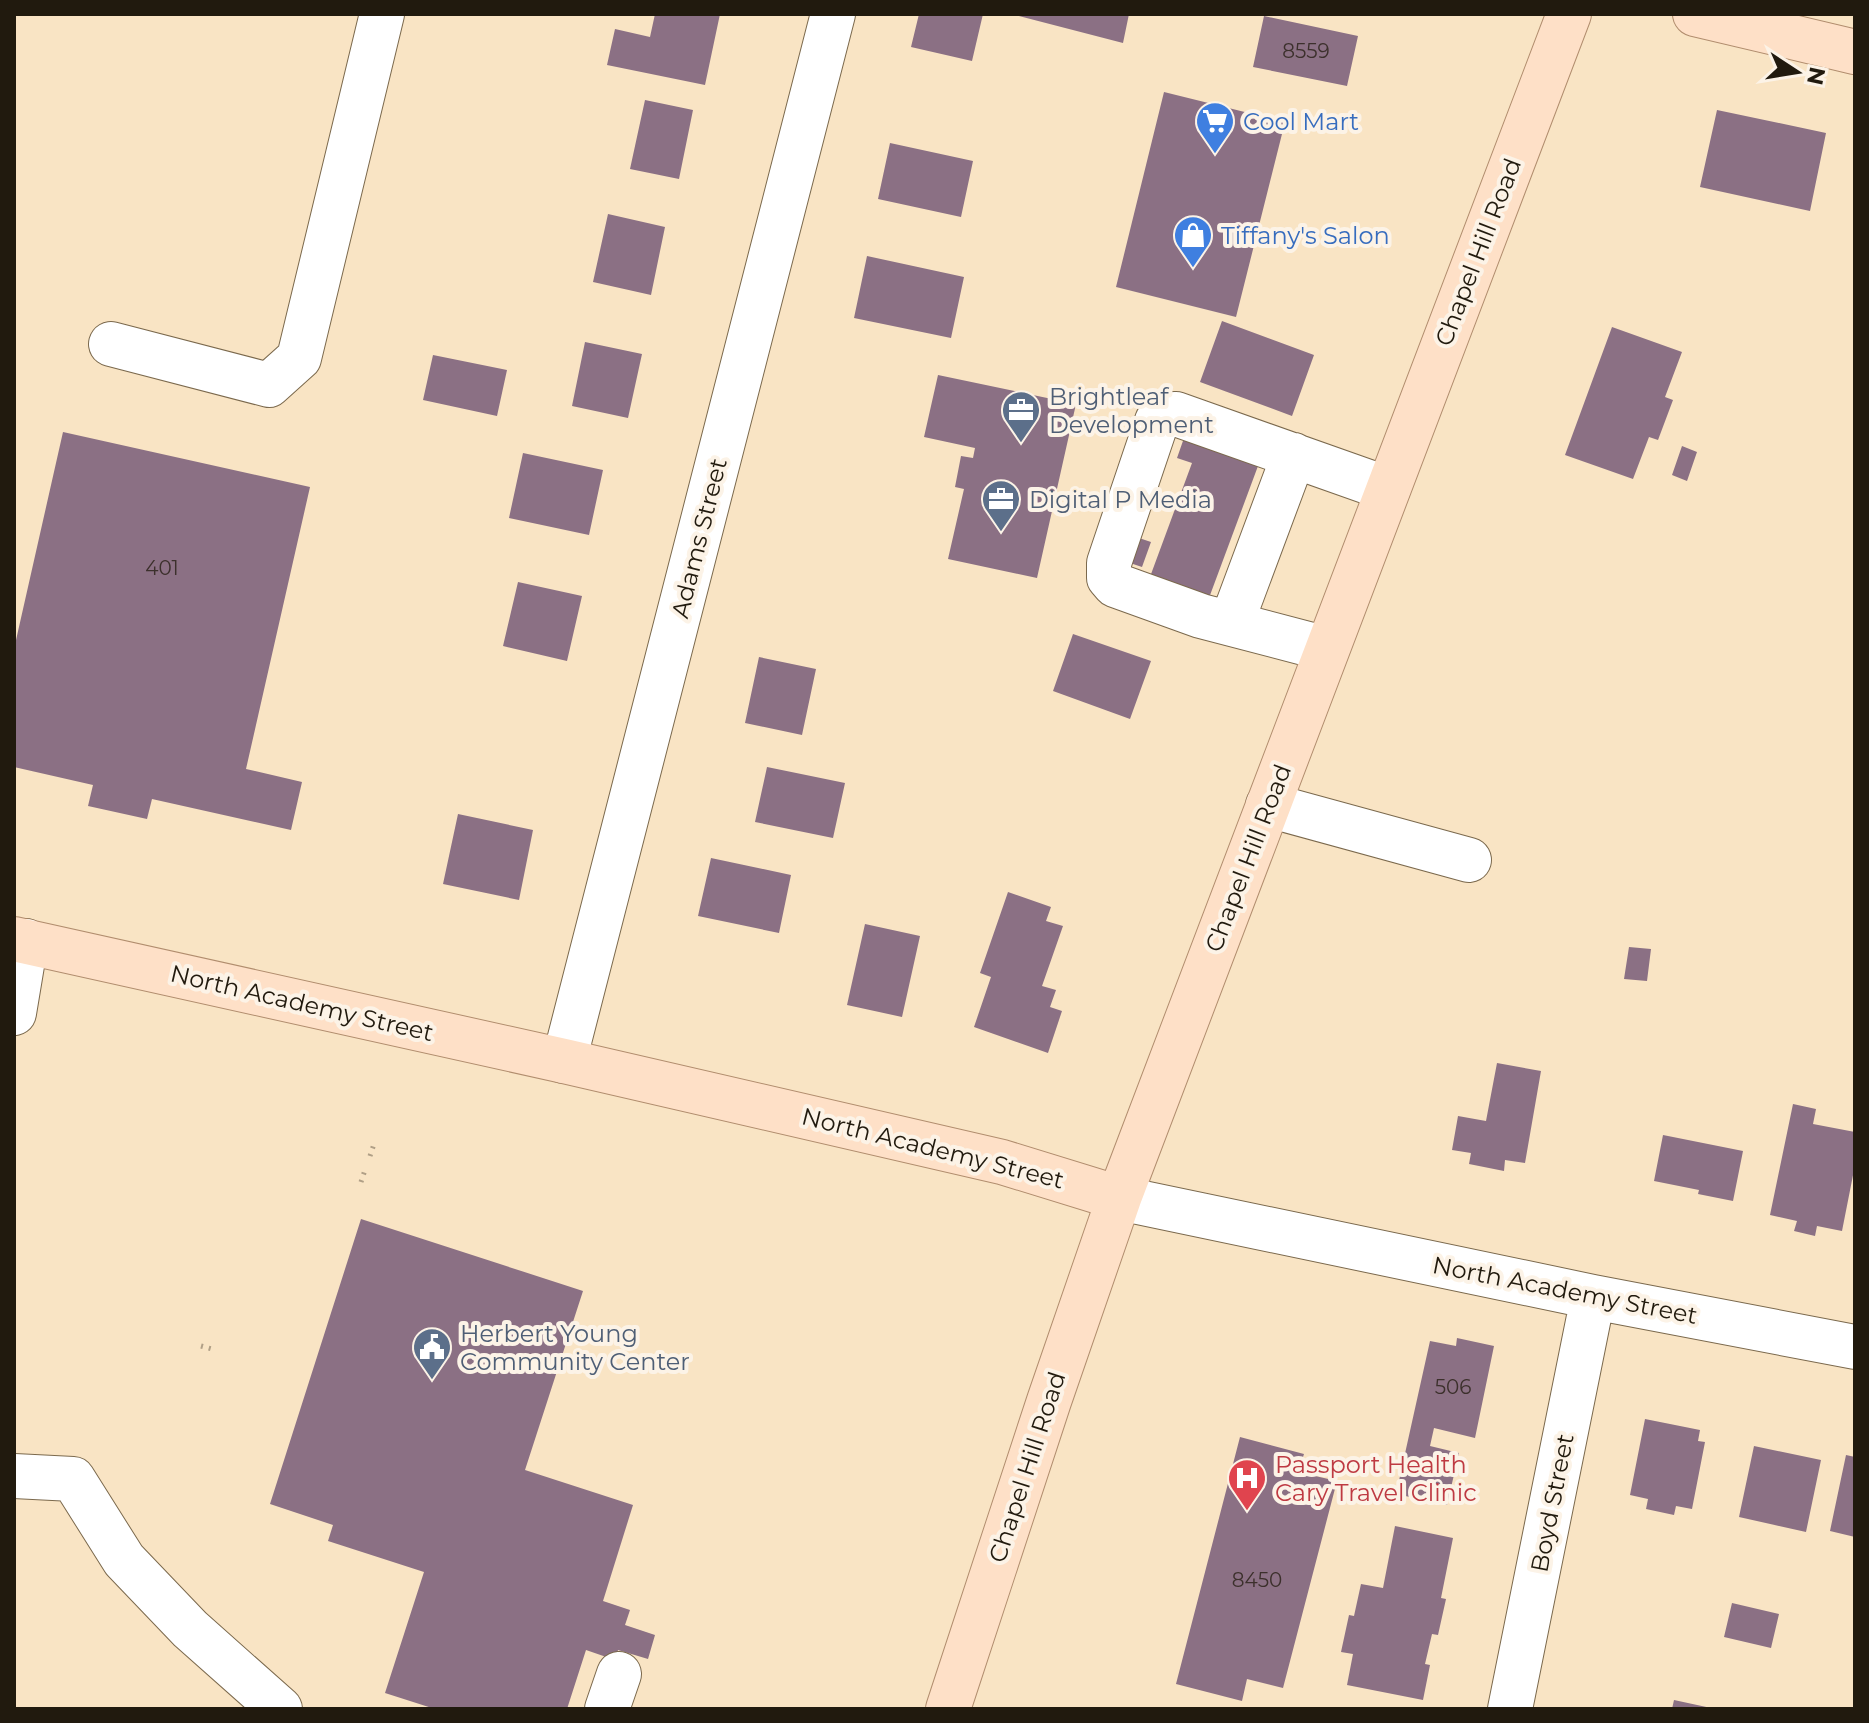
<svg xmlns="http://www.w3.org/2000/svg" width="1869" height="1723" viewBox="0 0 1869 1723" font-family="Montserrat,sans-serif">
<rect width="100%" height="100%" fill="#f9e4c4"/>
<path fill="#8b7084" d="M655,14H720L705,85L607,65L615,29L650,37Z
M919,14H983L972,61L911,47Z
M1011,14H1129L1123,43Z
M1264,16L1358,36L1347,86L1253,67Z
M1164,92L1285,122L1236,317L1116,287Z
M645,100L693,110L679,179L630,169Z
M1717,110L1826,133L1810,211L1700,187Z
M890,143L973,161L961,217L878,199Z
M608,214L665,227L651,295L593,282Z
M867,256L964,277L951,338L854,318Z
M1222,321L1314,355L1292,416L1200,382Z
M1612,327L1682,352L1665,397L1673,400L1658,440L1649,437L1633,479L1565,455Z
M585,342L642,354L628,418L572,406Z
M433,355L507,370L497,416L423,400Z
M938,375L1076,404L1037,578L948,559L964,489L955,487L961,456L973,458L975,448L924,437Z
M63,432L310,487L246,769L302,782L291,830L152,799L147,819L88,806L93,785L14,767V649Z
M1184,438L1258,466L1206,606L1147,585L1192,463L1177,458Z
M1682,446L1697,452L1687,481L1672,475Z
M523,453L603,470L589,535L509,518Z
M1133,536L1151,542L1142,567L1124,561Z
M518,582L582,596L567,661L503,646Z
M1073,634L1151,661L1130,719L1053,691Z
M759,657L816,669L802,735L745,723Z
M767,767L845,783L833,838L755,822Z
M458,814L533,830L519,900L443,884Z
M711,858L791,875L779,933L698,916Z
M1008,892L1051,907L1046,921L1063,926L1042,986L1056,990L1050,1007L1062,1011L1048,1053L974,1027L991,977L980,973Z
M865,924L920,936L902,1017L847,1005Z
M1629,947L1651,949L1647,981L1624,979Z
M1497,1063L1541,1071L1525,1163L1505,1160L1504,1171L1469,1164L1471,1153L1452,1150L1458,1116L1486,1121Z
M1793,1104L1816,1109L1813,1124L1855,1132V1165L1842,1231L1817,1226L1815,1236L1794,1231L1797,1221L1770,1215Z
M1663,1135L1743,1151L1733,1201L1698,1194L1699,1190L1654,1181Z
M361,1219L583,1291L525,1470L633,1505L603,1601L630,1610L625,1625L655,1635L648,1659L618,1650L615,1660L586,1650L567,1709H435L385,1693L424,1572L328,1541L333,1525L270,1504Z
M1457,1338L1494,1346L1475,1438L1434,1428L1430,1446L1459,1453L1447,1505L1396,1494L1430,1341L1456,1346Z
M1645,1419L1700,1430L1698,1441L1705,1442L1692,1509L1676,1506L1674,1515L1646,1509L1648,1499L1630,1495Z
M1240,1437L1304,1454L1298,1472L1337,1481L1283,1688L1247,1679L1242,1701L1176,1684Z
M1754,1446L1821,1460L1806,1532L1739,1517Z
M1846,1455L1855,1457V1537L1830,1531Z
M1395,1526L1453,1538L1441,1598L1446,1599L1438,1635L1432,1634L1425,1664L1430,1665L1423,1700L1347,1685L1353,1654L1341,1652L1349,1615L1354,1616L1361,1584L1383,1588Z
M1732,1603L1779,1614L1771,1648L1724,1637Z
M1674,1700L1711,1708V1709H1672Z"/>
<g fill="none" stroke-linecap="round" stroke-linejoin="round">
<g stroke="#7b694d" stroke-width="46">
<path id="minor" d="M111,344L269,385L299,358L382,14
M1231,624L1294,455
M1327,649L1201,616L1115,585L1109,578V563L1157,421L1162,415L1176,414L1388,489
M1268,805L1469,860
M14,1013L26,941
M564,1061L833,14
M1119,1198L1593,1297L1855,1347
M14,1476L73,1479L124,1560L190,1629L280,1709
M607,1709L619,1674
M1510,1709L1593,1297"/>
</g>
<g stroke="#b18d6e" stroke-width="46">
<path id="major" d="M1695,14L1855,52
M14,939L564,1061L1002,1162L1119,1198
M948,1709L1049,1401L1119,1198L1569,14"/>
</g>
<path stroke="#b09f86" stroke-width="5" stroke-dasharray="2 6" stroke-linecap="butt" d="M370,1156L375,1141
M361,1182L366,1167
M201,1346L212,1349"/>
<use href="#minor" stroke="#fff" stroke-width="44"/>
<use href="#major" stroke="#fee0c7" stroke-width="44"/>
</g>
<defs>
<g id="supermarket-pin" transform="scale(2)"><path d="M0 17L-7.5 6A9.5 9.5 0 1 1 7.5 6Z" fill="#3f7fe0" stroke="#fcf3e7"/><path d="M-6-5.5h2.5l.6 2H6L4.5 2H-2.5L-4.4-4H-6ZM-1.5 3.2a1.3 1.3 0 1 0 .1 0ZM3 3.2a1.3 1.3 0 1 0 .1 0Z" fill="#fff"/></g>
<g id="shop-pin" transform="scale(2)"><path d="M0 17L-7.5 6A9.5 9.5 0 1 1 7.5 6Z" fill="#3f7fe0" stroke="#fcf3e7"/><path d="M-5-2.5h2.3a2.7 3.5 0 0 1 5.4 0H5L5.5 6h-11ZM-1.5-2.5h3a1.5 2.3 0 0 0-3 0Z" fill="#fff"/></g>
<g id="office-pin" transform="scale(2)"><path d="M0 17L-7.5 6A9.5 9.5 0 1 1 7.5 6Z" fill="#5c6f8a" stroke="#fcf3e7"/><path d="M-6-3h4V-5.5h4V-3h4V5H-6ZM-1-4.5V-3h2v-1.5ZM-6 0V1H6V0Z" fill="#fff"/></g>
<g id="civic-pin" transform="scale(2)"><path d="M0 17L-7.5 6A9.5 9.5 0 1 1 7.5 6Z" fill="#5c6f8a" stroke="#fcf3e7"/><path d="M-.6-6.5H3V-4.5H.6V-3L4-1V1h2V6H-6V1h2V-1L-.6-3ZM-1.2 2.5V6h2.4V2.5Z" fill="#fff"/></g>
<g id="hospital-pin" transform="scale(2)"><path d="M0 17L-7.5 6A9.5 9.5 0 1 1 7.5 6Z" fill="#e0444e" stroke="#fcf3e7"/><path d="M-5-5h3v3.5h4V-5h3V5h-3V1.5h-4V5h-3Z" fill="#fff"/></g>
</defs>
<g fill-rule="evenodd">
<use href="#supermarket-pin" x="1215" y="121"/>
<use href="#shop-pin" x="1193" y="235"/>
<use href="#office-pin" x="1021" y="410"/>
<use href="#office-pin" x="1001" y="499"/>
<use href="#civic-pin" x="432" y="1347"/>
<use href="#hospital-pin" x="1247" y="1478"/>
</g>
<g text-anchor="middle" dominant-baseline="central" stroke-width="8" stroke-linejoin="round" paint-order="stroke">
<g font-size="20" fill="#3c302c">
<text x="1306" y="51">8559</text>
<text x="162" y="568">401</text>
<text x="1453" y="1387">506</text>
<text x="1257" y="1580">8450</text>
</g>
<g font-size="24" fill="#366cbe" stroke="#fcf3e7" text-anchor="start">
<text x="1243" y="121">Cool Mart</text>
<text x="1221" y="235">Tiffany's Salon</text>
</g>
<g font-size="24" fill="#211a0e" stroke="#fcf3e7">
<text transform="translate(1478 252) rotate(-69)">Chapel Hill Road</text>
<text transform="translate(699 538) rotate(-76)">Adams Street</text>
<text transform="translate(1248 858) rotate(-69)">Chapel Hill Road</text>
<text transform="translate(302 1003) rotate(13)">North Academy Street</text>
<text transform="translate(933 1148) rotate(14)">North Academy Street</text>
<text transform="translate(1565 1290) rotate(11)">North Academy Street</text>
<text transform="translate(1027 1467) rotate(-72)">Chapel Hill Road</text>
<text transform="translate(1552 1503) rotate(-79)">Boyd Street</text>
</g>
<g font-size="24" fill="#4e5e75" stroke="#fcf3e7" text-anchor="start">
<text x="1049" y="396">Brightleaf<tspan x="1049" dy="28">Development</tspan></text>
<text x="1029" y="499">Digital P Media</text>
<text x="460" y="1333">Herbert Young<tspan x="460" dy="28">Community Center</tspan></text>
</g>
<g font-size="24" fill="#be3a42" stroke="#fcf3e7" text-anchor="start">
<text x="1275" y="1464">Passport Health<tspan x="1275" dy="28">Cary Travel Clinic</tspan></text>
</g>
</g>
<rect width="1869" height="1723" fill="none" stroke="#211a0e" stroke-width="32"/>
<g transform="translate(1797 72) rotate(102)" stroke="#fcf3e7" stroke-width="6" paint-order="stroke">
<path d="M0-6L14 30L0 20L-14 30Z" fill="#211a0e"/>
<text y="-12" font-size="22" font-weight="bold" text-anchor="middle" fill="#211a0e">N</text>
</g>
</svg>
